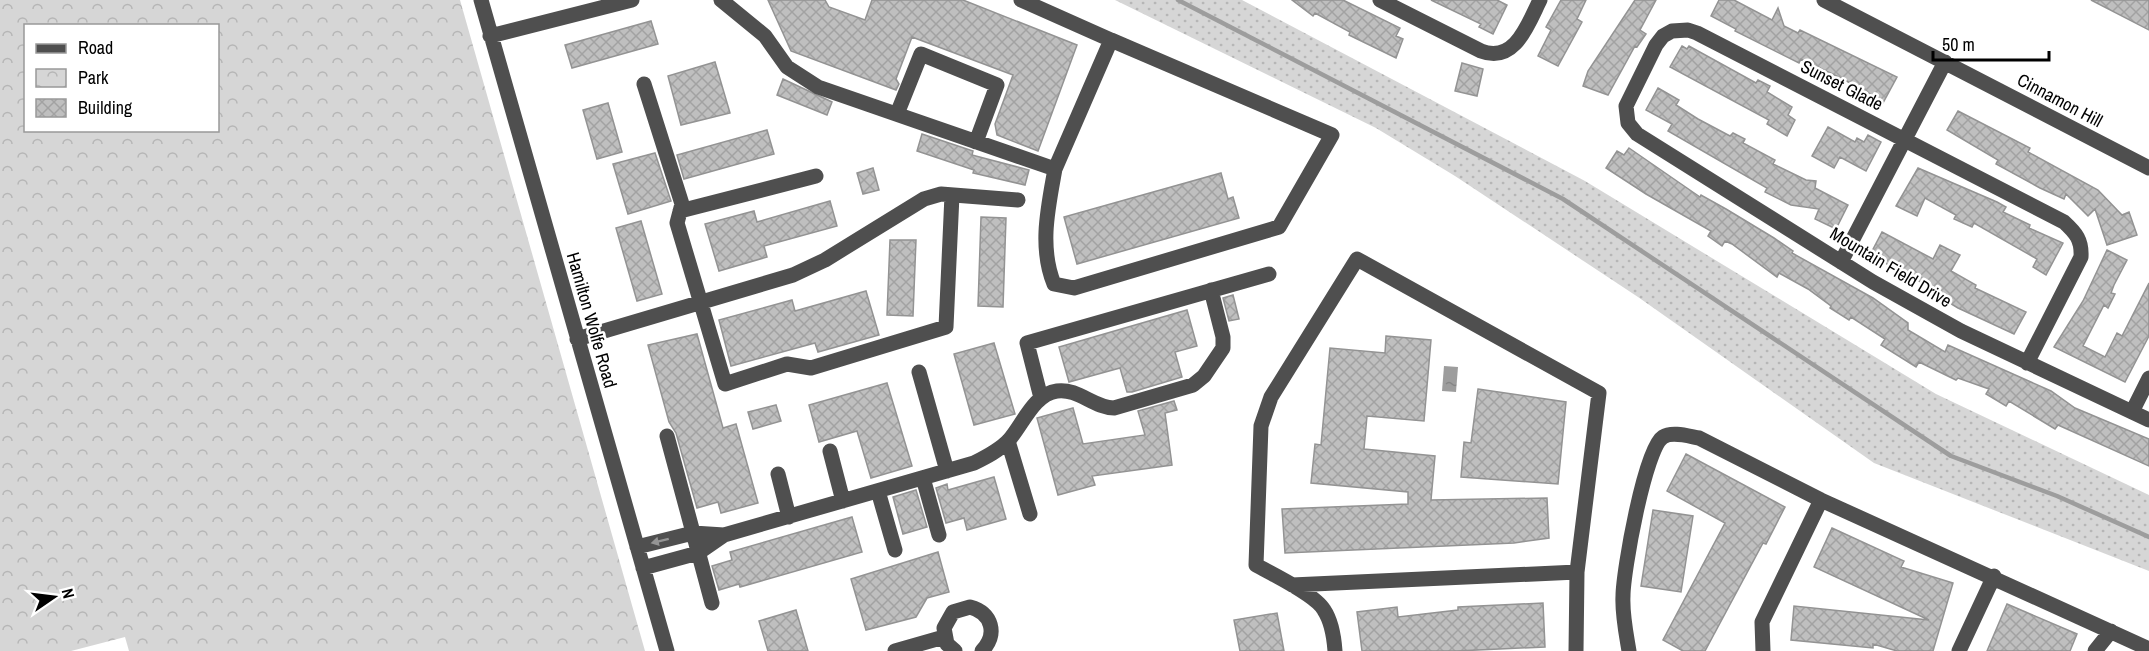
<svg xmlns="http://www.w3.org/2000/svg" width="2149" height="651" viewBox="0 0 2149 651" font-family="'Archivo Narrow',sans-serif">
<defs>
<pattern id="grass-dots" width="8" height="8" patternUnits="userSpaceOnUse" patternTransform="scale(1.5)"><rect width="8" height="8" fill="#d6d6d6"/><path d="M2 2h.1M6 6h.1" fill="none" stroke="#b6b6b6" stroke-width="1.8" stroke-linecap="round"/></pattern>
<pattern id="park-crowns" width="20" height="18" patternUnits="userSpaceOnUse" patternTransform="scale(1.5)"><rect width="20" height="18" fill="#d6d6d6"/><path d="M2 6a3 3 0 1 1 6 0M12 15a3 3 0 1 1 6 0" fill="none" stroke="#b6b6b6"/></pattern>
<pattern id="water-ripples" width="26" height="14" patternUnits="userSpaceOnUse" patternTransform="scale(1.5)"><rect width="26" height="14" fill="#9d9d9d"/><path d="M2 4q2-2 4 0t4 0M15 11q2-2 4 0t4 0" fill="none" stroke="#858585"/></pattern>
<pattern id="building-cross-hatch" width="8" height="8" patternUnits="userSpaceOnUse" patternTransform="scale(1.5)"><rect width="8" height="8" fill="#bfbfbf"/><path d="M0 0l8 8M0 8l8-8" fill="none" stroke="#a2a2a2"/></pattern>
</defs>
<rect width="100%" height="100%" fill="#fff"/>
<path fill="url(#grass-dots)" d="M1115,0H1242L1585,181L1936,394L2149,495V571L1874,463L1638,297L1455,176L1376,128Z"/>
<path fill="url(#park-crowns)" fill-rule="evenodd" d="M0,0H460L645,651H129L125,637L71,651H0ZM26,26H218V130H26Z"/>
<path fill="url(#water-ripples)" d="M1444,366L1458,367L1456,392L1442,391Z"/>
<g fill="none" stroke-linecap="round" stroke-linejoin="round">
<path stroke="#9d9d9d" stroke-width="4.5" d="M1178,0L1563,199L1951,456L2057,496L2149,537"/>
</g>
<path fill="url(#building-cross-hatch)" stroke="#939393" stroke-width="1.5" d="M768,0H825L829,7L865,20L872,0H963L1077,45L1038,151L997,135L995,124L1013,75L912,37L896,79L899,84L896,90L791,51Z
M1292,0H1343L1400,28L1396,36L1403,39L1396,58L1349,35L1350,32L1315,13L1313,16Z
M1431,0H1497L1507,5L1493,34L1479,27L1481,24Z
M1561,0H1586L1577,19L1582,22L1558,66L1538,56L1551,30L1546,27Z
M1635,0H1656L1640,30L1646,34L1637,47L1635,46L1608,95L1583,86L1588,71Z
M1719,0H1734L1772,20L1778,8L1784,26L1798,33L1800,30L1897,77L1883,103L1845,80L1801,59L1799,63L1735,31L1736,29L1711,16Z
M2091,0H2149V30Z
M651,21L658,44L572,68L565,45Z
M1682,46L1687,49L1689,46L1756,83L1758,80L1770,86L1767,92L1792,107L1788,115L1795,120L1787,136L1767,124L1769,120L1670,67Z
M715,62L730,113L681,125L668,76Z
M1462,63L1483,69L1477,96L1455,91Z
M783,79L832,102L827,115L777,95Z
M1658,88L1679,100L1676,105L1698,119L1730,136L1733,133L1745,139L1743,143L1775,160L1773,164L1806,180L1816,181L1815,188L1848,205L1836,229L1815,219L1819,209L1791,205L1765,192L1767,188L1668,131L1672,124L1646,110Z
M608,103L622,152L597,159L583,110Z
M1958,111L2030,148L2028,152L2098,190L2122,215L2129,212L2137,235L2107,245L2095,209L2088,216L2066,194L2064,199L2040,188L1996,164L1998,160L1947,130Z
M1828,127L1855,142L1857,138L1864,142L1868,135L1881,142L1866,171L1840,157L1834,168L1812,156Z
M767,130L774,154L684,179L677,155Z
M922,134L973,151L972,155L1029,170L1025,185L973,173L974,170L917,151Z
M1629,148L1700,197L1701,195L1726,209L1774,238L1793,251L1792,253L1873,298L1908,323V330L1945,352L1948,345L2051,391L2075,408L2149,439V466L2058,425L2055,429L2009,401L2006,406L1986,394L1989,389L1958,378L1956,380L1919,362L1916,367L1881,345L1885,339L1851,317L1849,320L1830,308L1831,306L1808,289L1779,273L1777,277L1732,244L1725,241L1722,246L1708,236L1711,231L1646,194L1606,168L1617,151L1624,155Z
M655,153L671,201L628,214L613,164Z
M873,168L879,190L863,194L857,173Z
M1918,168L1997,202L2006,207L2003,212L2030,225L2029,228L2063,243L2046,275L2033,267L2037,259L1974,223L1972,227L1954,219L1956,215L1925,198L1917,216L1896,206Z
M1221,173L1228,199L1233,197L1239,218L1077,264L1064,217Z
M830,201L837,226L764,246L767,257L719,271L705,224L754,211L757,222Z
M981,217L1006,218L1003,307L978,306Z
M641,221L662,294L637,301L616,228Z
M1882,232L1933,259L1940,245L1960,255L1951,271L1976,285L1975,288L2026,312L2014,334L1958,308L1943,299L1945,295L1870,255Z
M890,240H916L913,316L887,315Z
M2107,250L2127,260L2114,285L2111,293L2115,294L2108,308L2104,305L2083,346L2105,357L2117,333L2122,336L2149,283V336L2125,382L2054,347L2083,301Z
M866,291L879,335L818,352L815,343L731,366L719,320L792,300L795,311Z
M1233,295L1239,319L1229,321L1223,298Z
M1187,310L1197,346L1175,352L1182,377L1132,392H1127L1120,368L1069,382L1059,347Z
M697,334L723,428L736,424L758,503L721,513L718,502L697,508L676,433L669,422L648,345Z
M1386,336L1431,340L1424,421L1367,416L1364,449L1435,456L1431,500L1547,498L1549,538L1514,543L1285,553L1282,509L1408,504V492L1311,483L1315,444L1321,445L1330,348L1385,353Z
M994,343L1015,414L974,425L954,354Z
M887,383L912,466L871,478L857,431L819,442L809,405Z
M1478,389L1566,402L1558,484L1461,477L1464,442L1471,443Z
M1174,401L1177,410L1165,413L1172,465L1092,476L1095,485L1058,495L1037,418L1073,408L1083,444L1145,435L1138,411Z
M776,405L781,421L753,429L748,412Z
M1686,454L1785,507L1766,544L1763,543L1705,651H1683L1663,640L1725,523L1667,491Z
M994,477L1006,519L967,530L964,518L946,523L936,488L947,484L948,490Z
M916,490L927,527L903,534L893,497Z
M1653,510L1693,516L1681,592L1641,586Z
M852,517L862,552L740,587L739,584L719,590L712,566L732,560L730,552Z
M1832,528L1904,561L1901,567L1953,583L1933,651H1897L1873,644V648L1791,640L1794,606L1929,620L1814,567Z
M938,552L949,592L927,598L916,617L866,630L851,579Z
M1543,603L1545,647L1456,651H1362L1357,612L1397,607L1398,617L1458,610V607Z
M2007,604L2077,634L2070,651H1987Z
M796,610L808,651H768L759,621Z
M1277,613L1284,651H1240L1234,620Z"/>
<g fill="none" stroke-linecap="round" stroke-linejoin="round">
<path stroke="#4f4f4f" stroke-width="15" d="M481,0L667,651
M721,0L765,36L787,67L818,87L1055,169L1111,40L1021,0
M1380,0L1481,51C1515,64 1528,24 1540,0
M1824,0L2149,168
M490,36L632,0
M644,84L682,204L677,223L725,384L787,364L811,368L946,327L952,195
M897,114L921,54L997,85L976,142
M1055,169C1048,208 1039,247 1054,284L1074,288L1279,227L1332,135L1111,40
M680,211L816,176
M1841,262L1945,62
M577,339L793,275L825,260L924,199L941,194L1018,200
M2027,363L2081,257C2082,240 2076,233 2064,222L1697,33L1688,30L1672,31L1663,36L1656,45L1626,106L1628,123L1637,134L1873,282L1961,331L2149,420
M919,372L947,471
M1041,398L1027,343L1269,274
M2132,412L2149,378
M667,436L712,603
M1008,441L1030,514
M830,451L843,501
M778,474L789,517
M923,478L939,535
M878,491L895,550
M637,547L693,533L724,535
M643,568L698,553L724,535L974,463C986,457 1000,450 1009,440C1023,424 1034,394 1057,391C1078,388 1094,408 1114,408L1193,385L1204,376L1223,348V337L1211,290
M1292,585L1577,572
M895,651L944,637
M955,651L947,644L944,628L953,612L970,607C992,613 998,634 982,651
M1335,651C1334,637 1332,622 1324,610C1316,595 1272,574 1256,565L1261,426L1271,397L1357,259L1599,393L1577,572L1576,651
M1629,651C1626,633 1622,614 1623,596C1623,572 1645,448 1663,437C1672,431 1688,436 1699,438L1821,500L2149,649
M1763,651L1762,622L1821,500
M1959,651L1994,576
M2095,651L2111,631"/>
</g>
<defs><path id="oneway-solid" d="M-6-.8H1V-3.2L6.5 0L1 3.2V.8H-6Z" transform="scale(1.5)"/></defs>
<use fill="#959595" href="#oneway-solid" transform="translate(660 541) rotate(166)"/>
<g text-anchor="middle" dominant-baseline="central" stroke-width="5" stroke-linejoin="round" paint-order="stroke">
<g font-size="18" fill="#000" stroke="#fff">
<text transform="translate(1842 85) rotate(27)">Sunset Glade</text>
<text transform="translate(2060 100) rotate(28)">Cinnamon Hill</text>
<text transform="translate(1891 267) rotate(31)">Mountain Field Drive</text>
<text transform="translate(592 320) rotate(74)">Hamilton Wolfe Road</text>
</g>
</g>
<rect x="24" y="24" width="195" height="108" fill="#ffffff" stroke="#999999" stroke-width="1.5"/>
<rect x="36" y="44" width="30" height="9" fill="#4f4f4f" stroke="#999999" stroke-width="1.5"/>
<text x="78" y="54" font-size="18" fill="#000000">Road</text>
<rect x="36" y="69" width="30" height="18" fill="url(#park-crowns)" stroke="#999999" stroke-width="1.5"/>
<text x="78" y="84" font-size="18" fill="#000000">Park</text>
<rect x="36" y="99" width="30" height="18" fill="url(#building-cross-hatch)" stroke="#999999" stroke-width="1.5"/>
<text x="78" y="114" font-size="18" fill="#000000">Building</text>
<g transform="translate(54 597) rotate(76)" stroke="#ffffff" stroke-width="4.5" paint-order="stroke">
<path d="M0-4.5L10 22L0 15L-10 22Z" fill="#000000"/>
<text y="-9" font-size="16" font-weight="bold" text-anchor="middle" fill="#000000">N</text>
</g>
<path d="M1933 51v9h116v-9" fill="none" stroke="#000000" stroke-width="3"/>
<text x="1942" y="51" font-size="18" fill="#000000" stroke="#ffffff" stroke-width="4.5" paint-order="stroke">50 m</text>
</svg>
